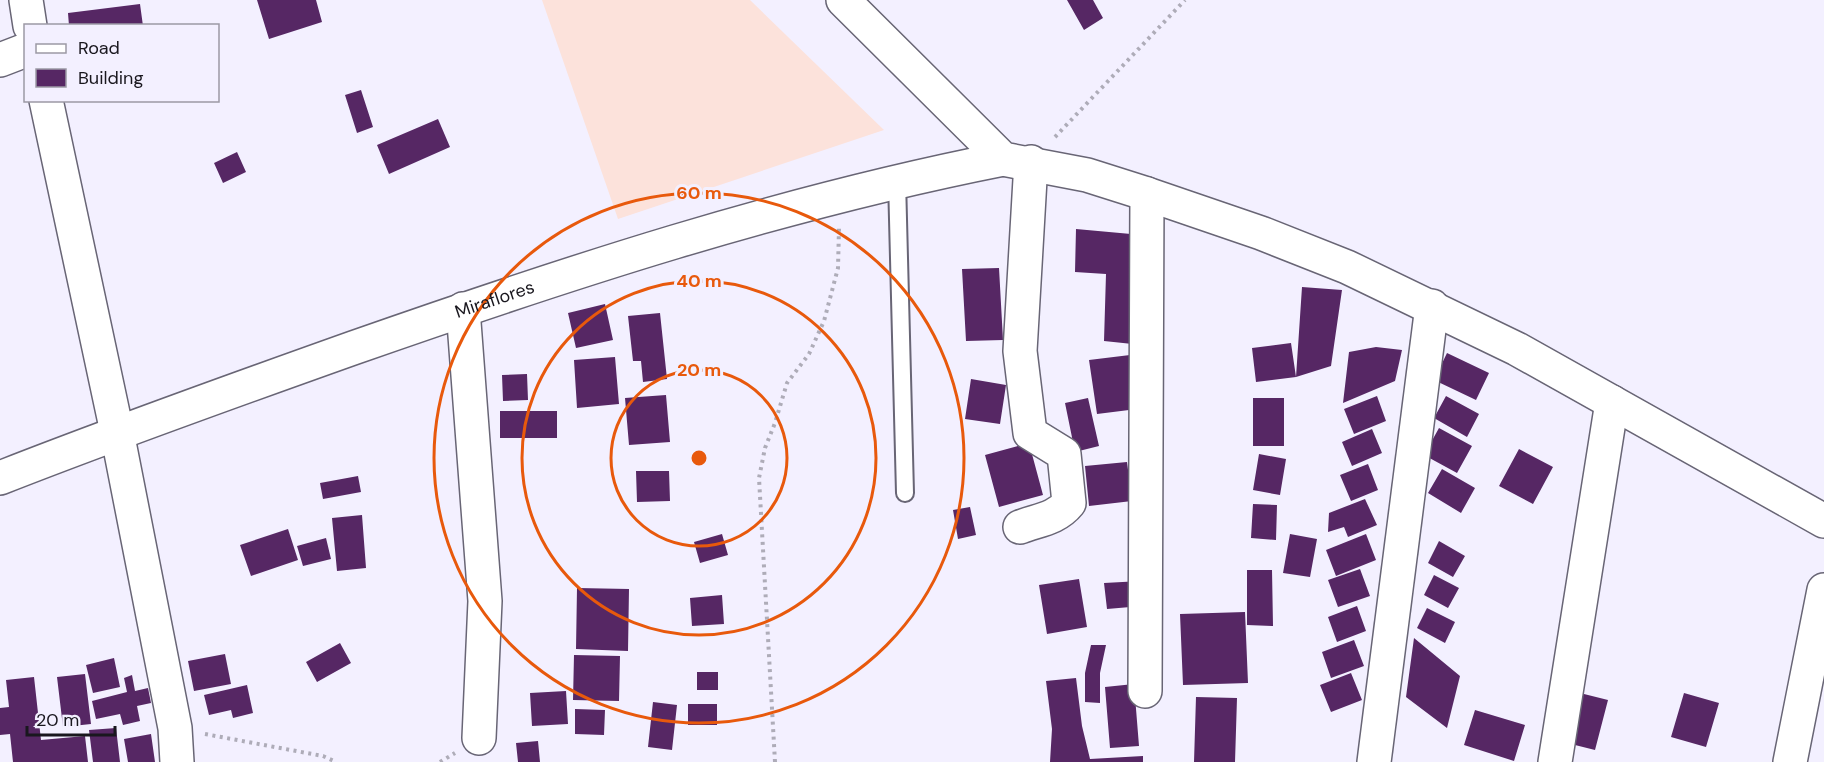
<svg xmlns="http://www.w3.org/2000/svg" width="1824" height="762" viewBox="0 0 1824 762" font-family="'DM Sans',sans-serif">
<rect width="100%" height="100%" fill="#f3f0ff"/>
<path fill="#fce2db" d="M542,0H750L884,130L618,219Z"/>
<path fill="#562764" d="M257,0H316L322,22L269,39Z
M1067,0H1093L1103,18L1084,30Z
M140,4L143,26H69L68,13Z
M361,90L373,127L357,133L345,95Z
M438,119L450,147L389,174L377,145Z
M237,152L246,172L223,183L214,163Z
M1076,229L1142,235V345L1104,341L1106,274L1075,272Z
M999,268L1003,340L966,341L962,269Z
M1302,287L1342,290L1331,366L1296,377L1256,382L1252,348L1291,343L1296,377Z
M605,304L613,340L576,348L568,313Z
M660,313L667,379L643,382L641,361H633L628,316Z
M1376,347L1402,350L1395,381L1343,403L1349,352Z
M1447,353L1489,373L1476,400L1434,380Z
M1130,355L1137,409L1097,414L1089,360Z
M615,357L619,404L577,408L574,360Z
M527,374L528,400L503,401L502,375Z
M971,379L1006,385L1000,424L965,419Z
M666,395L670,442L629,445L625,398Z
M1377,396L1386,421L1354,434L1344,409Z
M1446,396L1479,414L1467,437L1434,418Z
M1088,398L1099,446L1075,452L1065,403Z
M1253,398H1284V446H1253Z
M500,411H557V438H500Z
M1439,428L1472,446L1457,473L1424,455Z
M1372,429L1382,453L1352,466L1342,442Z
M1029,443L1043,495L999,507L985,455Z
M1519,449L1553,467L1533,504L1499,486Z
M1259,454L1286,459L1280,495L1253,490Z
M1127,462L1132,501L1089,506L1085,466Z
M1368,464L1378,490L1351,501L1340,475Z
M1442,469L1475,488L1461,513L1428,493Z
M636,471H669L670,501L637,502Z
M358,476L361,492L323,499L320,483Z
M1365,499L1377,525L1348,537L1344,527L1328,532L1329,513Z
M1253,504L1277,505L1276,540L1251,538Z
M970,507L976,535L958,539L953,510Z
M362,515L366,568L337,571L332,518Z
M288,529L298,560L251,576L240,545Z
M722,534L728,555L700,563L694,542Z
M1290,534L1317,539L1310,577L1283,573Z
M1366,534L1376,560L1336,576L1326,550Z
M326,538L331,559L303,566L297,546Z
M1439,541L1465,556L1453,577L1428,563Z
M1360,569L1370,596L1338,607L1328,580Z
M1247,570H1272L1273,626L1247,625Z
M1434,575L1459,588L1448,608L1424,595Z
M1079,579L1087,627L1047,634L1039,585Z
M1141,581L1142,606L1107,609L1104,583Z
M577,588L629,589L628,651L576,649Z
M722,595L724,624L692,626L690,598Z
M1357,606L1366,631L1337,642L1328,617Z
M1427,608L1455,622L1445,643L1417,628Z
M1245,612L1248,683L1183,685L1180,614Z
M1414,638L1460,676L1447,728L1406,697Z
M1354,640L1364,666L1331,678L1322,652Z
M340,643L351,663L317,682L306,662Z
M1091,645H1106L1100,673V703L1085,702V673Z
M225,654L231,684L194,691L188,661Z
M574,655L620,656L619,701L573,700Z
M114,658L120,687L93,693L86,665Z
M697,672H718V690H697Z
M1351,673L1362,700L1331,712L1320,685Z
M85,674L91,724L63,727L57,677Z
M132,675L135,691L148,688L151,703L137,706L140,721L123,725L120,714L96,719L92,701L127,692L124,678Z
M34,677L41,740L85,736L88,762H13L10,734L0,735V708L9,707L6,680Z
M1076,678L1082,726L1090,759L1143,756V762H1050L1052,729L1046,681Z
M1134,684L1139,746L1110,748L1105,687Z
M247,685L253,713L233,718L231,710L209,715L204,695Z
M566,691L568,724L532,726L530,693Z
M1576,692L1608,700L1595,750L1563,742Z
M1684,693L1719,703L1706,747L1671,737Z
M1196,697L1237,698L1235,762H1194Z
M653,702L677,705L672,750L648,747Z
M688,704H717V725H688Z
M575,709L605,710L604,735L575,734Z
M1475,710L1525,725L1514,761L1464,745Z
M116,728L120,762H93L89,730Z
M151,734L155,762H128L124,739Z
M538,741L540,762H518L516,743Z"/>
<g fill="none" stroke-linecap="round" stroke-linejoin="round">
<g stroke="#686575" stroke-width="20">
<path id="lane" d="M897,180L905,493"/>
</g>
<g stroke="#686575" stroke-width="36">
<g id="street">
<path d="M26,0L30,26"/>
<path d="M843,0L1003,159L1087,175L1147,194L1261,233L1347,267L1517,349L1824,521"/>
<path d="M0,60L26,50"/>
<path d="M46,100L117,432L175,728L177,762"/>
<path d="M463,309L485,601L479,738"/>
<path id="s1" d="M0,478C117,432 235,390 353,348C567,273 780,203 1003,159"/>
<path d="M1020,527C1038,520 1056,519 1069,503L1064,454L1030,433L1020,351L1031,162"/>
<path d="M1145,691L1147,194"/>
<path d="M1374,762L1432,306"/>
<path d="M1555,762L1612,402"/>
<path d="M1790,762L1824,590"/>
</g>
</g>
<path stroke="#aeacb8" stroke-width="4" stroke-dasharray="3 4.5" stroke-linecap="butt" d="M1055,137L1185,0
M205,734L323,756L336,762
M440,762L455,753
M775,762L759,478L765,448L775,423L787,383L809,354L824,321L838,268L839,228"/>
<use href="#lane" stroke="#fff" stroke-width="16"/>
<use href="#street" stroke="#fff" stroke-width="33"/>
</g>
<g fill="none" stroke="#e8590c" stroke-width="3">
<circle cx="699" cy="458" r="88"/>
<circle cx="699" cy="458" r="177"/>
<circle cx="699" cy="458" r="265"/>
</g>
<g text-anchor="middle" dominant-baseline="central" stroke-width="6" stroke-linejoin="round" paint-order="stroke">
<g font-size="18" fill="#19171e" stroke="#f3f0ff">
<text stroke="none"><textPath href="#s1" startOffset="526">Miraflores</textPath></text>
</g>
</g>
<circle cx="699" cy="458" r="9" fill="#e8590c" stroke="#f3f0ff" stroke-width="3"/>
<g font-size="18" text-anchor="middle" font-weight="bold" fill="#e8590c" stroke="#f3f0ff" stroke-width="6" stroke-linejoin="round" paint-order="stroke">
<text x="699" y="199">60 m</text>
<text x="699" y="287">40 m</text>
<text x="699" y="376">20 m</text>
</g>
<rect x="24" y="24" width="195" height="78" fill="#f3f0ff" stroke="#9c99a5" stroke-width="1.5"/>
<rect x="36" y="44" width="30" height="9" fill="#ffffff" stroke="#9c99a5" stroke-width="1.5"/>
<text x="78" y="54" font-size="18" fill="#19171e">Road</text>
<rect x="36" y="69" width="30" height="18" fill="#562764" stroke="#9c99a5" stroke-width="1.5"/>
<text x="78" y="84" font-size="18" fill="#19171e">Building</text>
<path d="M27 726v9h88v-9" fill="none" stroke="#19171e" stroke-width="3"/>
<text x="36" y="726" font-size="18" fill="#19171e" stroke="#f3f0ff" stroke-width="4.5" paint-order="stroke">20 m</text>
</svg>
